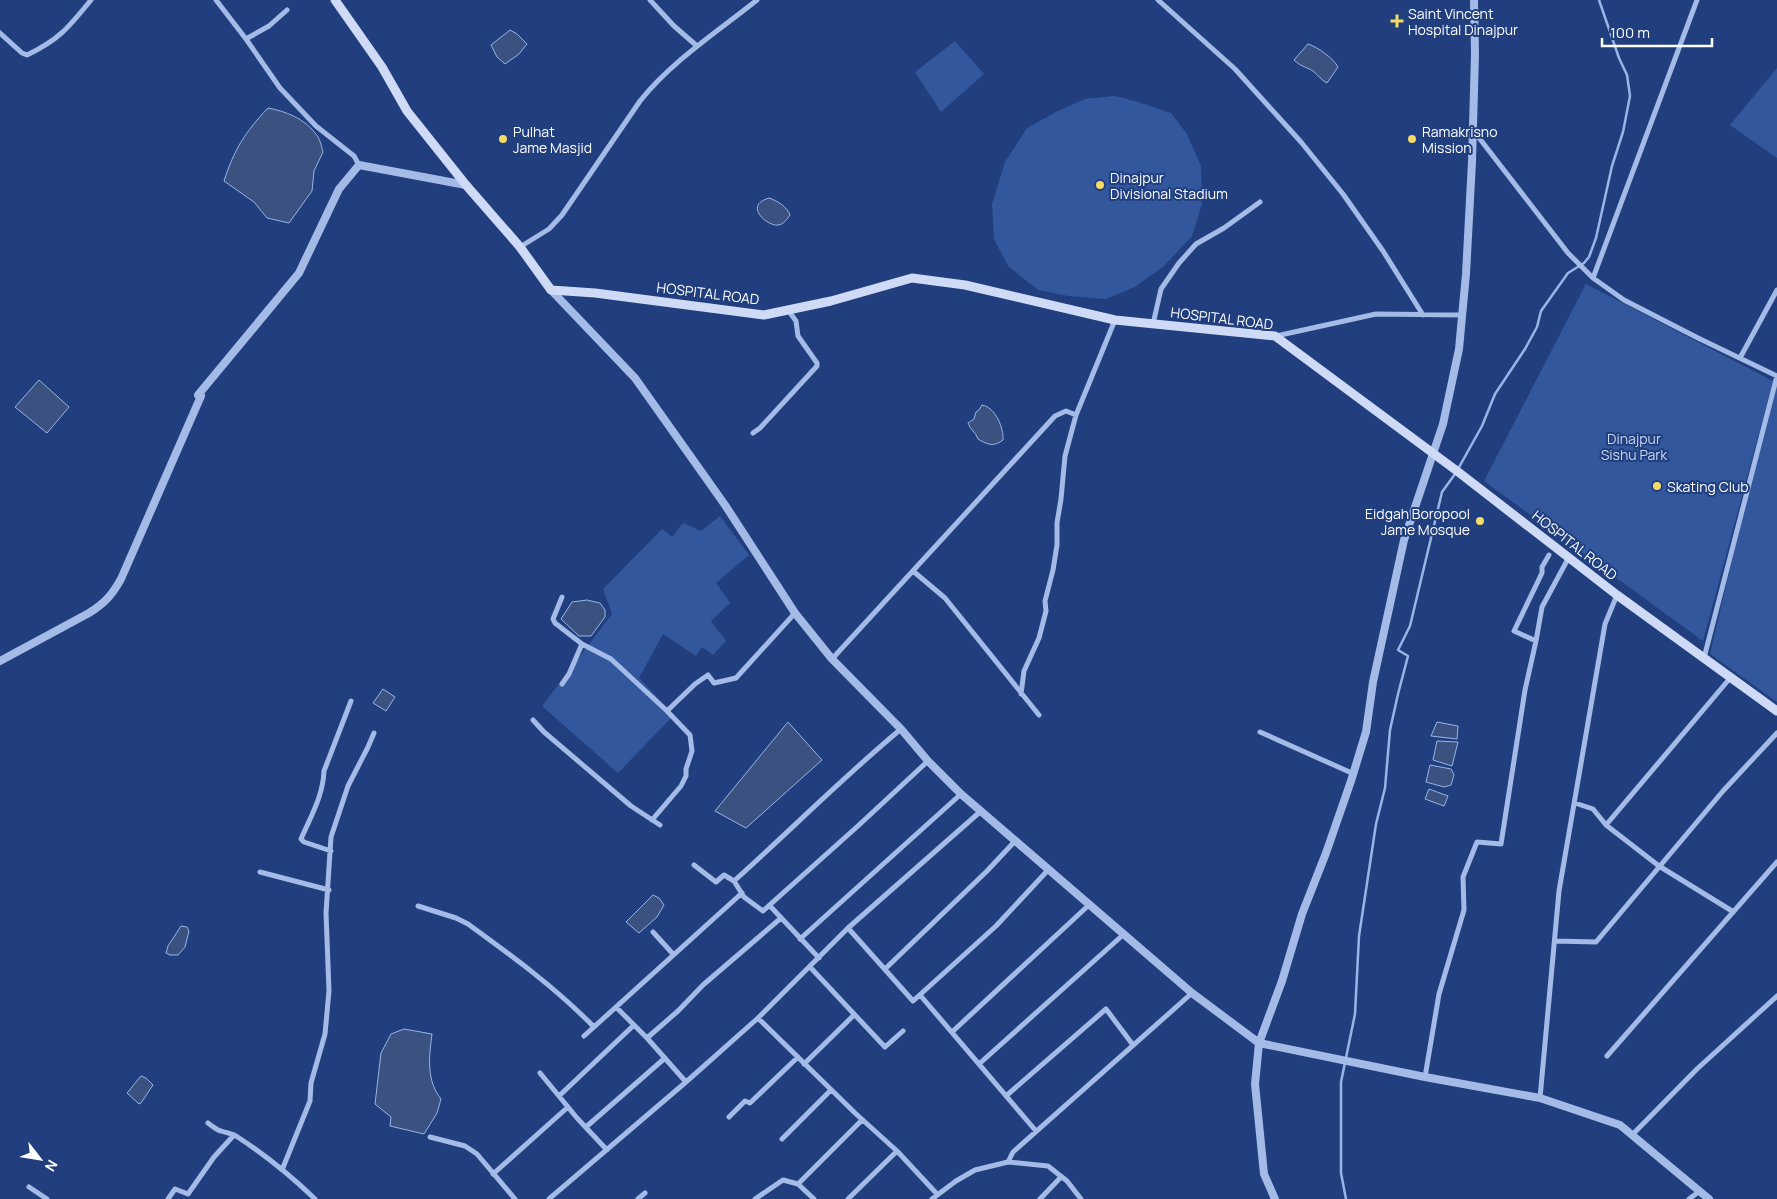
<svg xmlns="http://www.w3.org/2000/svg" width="1777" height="1199" viewBox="0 0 1777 1199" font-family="Manrope,sans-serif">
<rect width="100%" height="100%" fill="#213f7e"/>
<path fill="#33579c" d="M955,41L984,74L941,112L915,72Z
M1777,68V158L1730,125Z
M1115,96L1138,102L1171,113L1187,134L1201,166L1202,204L1192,236L1164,266L1135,287L1106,299L1068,296L1038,290L1008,266L994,239L992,204L1005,162L1027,128L1056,112L1085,99Z
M1586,284L1773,381L1703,641L1484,481Z
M1774,381L1777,383V702L1710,654Z
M720,516L749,555L716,583L730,603L711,621L726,641L713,655L702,647L696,656L663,634L639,678L674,715L618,773L542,706L612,614L603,589L662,529L672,537L683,523L701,531Z"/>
<path fill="#3b5280" stroke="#98b5e8" d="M510,30L517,34L527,44L519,54L505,64L497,57L491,45Z
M1308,44C1318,47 1334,59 1338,67L1327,83C1321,80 1318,75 1313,71C1306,67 1300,66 1294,60Z
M268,108C285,111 305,119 315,133C320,138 321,145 323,152L314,171L312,191L289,223L267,218L254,202L224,181C234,150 245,132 268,108Z
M769,198C778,201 787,207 790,215C787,219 783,225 778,225C769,227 742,206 769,198Z
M39,380L69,407L47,433L15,407Z
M982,405C995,407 1004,428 1003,440C994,447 988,445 978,439C976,432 970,430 968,423L974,419L976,412L979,410Z
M587,600L600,603L605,610V617L591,636H579L561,619L572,602Z
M383,689L395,697L386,711L373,703Z
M788,722L822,760L746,828L715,811Z
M1437,722L1458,726L1457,739L1431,736Z
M1437,741L1458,742L1452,766L1433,760Z
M1430,765L1451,769L1454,775L1451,785L1444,787L1426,782Z
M1429,789L1448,796L1444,806L1425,799Z
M653,895L659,898L664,905L657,917L639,933L626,922Z
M181,926L187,927L189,931L185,947L178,955H170L166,953L168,946Z
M404,1029L432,1034C429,1057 426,1080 441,1099L437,1113L424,1134L390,1126L391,1117L375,1104L381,1053L391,1034Z
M141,1076L146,1078L153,1085L141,1103L139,1104L127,1093Z"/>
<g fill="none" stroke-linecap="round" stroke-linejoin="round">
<path stroke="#98b5e8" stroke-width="2.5" d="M1458,469L1482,426L1495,394L1525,349L1537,327L1541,311L1568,273L1584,263L1589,257L1596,238L1612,166L1623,132L1630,96L1627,75L1619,58L1599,0
M1346,1199L1341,1173V1082L1355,1014L1359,936L1376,824L1385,788L1390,730L1398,694L1408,656L1398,650L1410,626L1442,492L1455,474"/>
<path stroke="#a4bbe7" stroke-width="5" d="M216,0L246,39L280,88L316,126L354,156L359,165
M650,0L674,26L697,46
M1158,0L1235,69L1301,142L1343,194L1383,251L1423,315
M0,33L22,53L27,55C59,40 69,27 91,0
M246,39L269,26L287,10
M1473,130L1568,253L1593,278L1624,300L1698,338L1777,376
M520,247L549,229L562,215L640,101C672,61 717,32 757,0
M1593,278L1697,0
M1153,324L1161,289L1179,263L1196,244L1224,228L1260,202
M1276,336L1376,314L1462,315
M1740,358L1777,290
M753,433L760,428L817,366V363L798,336L796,321L788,310
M913,571L945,598L1039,715
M562,597L553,619L555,623L582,644L611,659L667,711L690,735L692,751L686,769V776L681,786L652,820
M1536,641L1514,631L1542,573V567L1549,555
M1704,658L1777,376
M832,659L1055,416L1066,411L1076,415
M562,684L569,674L582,644
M1021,694L1024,671L1039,638L1046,611L1045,601L1053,570L1057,545V523L1061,499L1065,456L1076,415L1115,320
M667,711L695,684L708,675L714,683L736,678L795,613
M533,720L544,732L631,806L660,825
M1260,732L1354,774
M1575,803L1593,809L1606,825L1659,866L1732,911
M1606,825L1731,677
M331,851L304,842L301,839C311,816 323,796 324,771L351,701
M694,865L716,882L724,875L734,881L744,897L763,911L859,825L928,761
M260,872L329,890
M734,881C790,831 843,777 901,729
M418,906L456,918L468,924C512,956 556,988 594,1027
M770,906L819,958
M848,928L913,1001L996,926L1049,869
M653,932L673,954
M800,939L961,794
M1555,941L1596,942L1723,791L1777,733
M810,967L885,1047L903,1031
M885,969L987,871L1016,840
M920,995L1036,1131
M616,1007L647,1038L686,1082
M952,1032L1090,904
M584,1036L742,893
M647,1038L678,1011L703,985L781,918
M1607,1056L1777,862
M804,1064L854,1015
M979,1064L1124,934
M540,1073L577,1118L607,1150
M1425,1077L1439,994L1464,910L1463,877L1477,842L1501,844L1525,690L1536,641L1542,607L1569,557
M559,1096L634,1025
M1006,1096L1106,1009L1133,1045
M1540,1098L1559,891L1605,624L1617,595
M729,1117L745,1101L750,1103L798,1057
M208,1123C212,1126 217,1130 221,1131C227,1133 231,1133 236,1136C264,1154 291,1176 315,1199
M586,1127L665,1058
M1632,1135L1697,1069L1777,996
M430,1137L465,1146L477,1154L515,1199
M782,1139L831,1090
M282,1170L310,1101L311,1083L325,1034L329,991L326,913L331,837L348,786L368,747L374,733
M493,1174L568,1107
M798,1184L862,1120
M29,1187L47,1199
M937,1194L897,1151L855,1113L758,1018L848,928L981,811
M168,1199L175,1189L188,1194L214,1157L234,1135
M549,1199L686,1082L758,1018
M638,1199L645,1193
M755,1199L783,1180L798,1184L814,1199
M848,1199L897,1151
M932,1199L956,1181L975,1170L1008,1162
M1040,1199L1061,1177
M1081,1199L1067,1181L1048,1166L1008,1162L1013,1152L1192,993
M1689,1199L1700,1191"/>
<path stroke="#a4bbe7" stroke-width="8" d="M551,290L635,378L725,505L795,613L832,659L901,729L928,761L961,794L1192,993L1259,1043L1425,1077L1540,1098L1620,1125L1709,1199
M0,661L89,613C105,603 112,595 121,579L201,396L198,395L299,273L339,189L359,165L466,185
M1275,1199L1264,1174L1255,1084L1259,1043L1282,981L1302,914L1326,853L1351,781L1366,732L1373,682L1404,540L1443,424L1459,349L1466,274L1472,162L1475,54L1474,0"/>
<path stroke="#cfdbf6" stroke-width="9" d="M335,0L382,67L407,111L466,185L520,247L551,290L595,293L764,315L831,301L912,278L965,285L1115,320L1275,336L1457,471L1617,595L1777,711"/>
</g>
<g fill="#f4da66" stroke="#213f7e" stroke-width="2">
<path d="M1394.5 13.5h5v5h5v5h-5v5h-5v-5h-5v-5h5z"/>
<circle cx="503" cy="139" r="5"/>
<circle cx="1412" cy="139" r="5"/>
<circle cx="1100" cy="185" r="5"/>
<circle cx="1657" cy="486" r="5"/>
<circle cx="1480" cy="521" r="5"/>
</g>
<g text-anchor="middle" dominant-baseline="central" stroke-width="4" stroke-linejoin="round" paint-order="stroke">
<g font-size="14" fill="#fff" stroke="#213f7e" text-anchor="start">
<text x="1408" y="13">Saint Vincent<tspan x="1408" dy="16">Hospital Dinajpur</tspan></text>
<text x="513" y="131">Pulhat<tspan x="513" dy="16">Jame Masjid</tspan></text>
<text x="1422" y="131">Ramakrisno<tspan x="1422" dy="16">Mission</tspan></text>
<text x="1110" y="177">Dinajpur<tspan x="1110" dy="16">Divisional Stadium</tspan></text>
<text x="1667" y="486">Skating Club</text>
<text x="1470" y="513" text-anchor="end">Eidgah Boropool<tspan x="1470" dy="16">Jame Mosque</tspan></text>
</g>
<g font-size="14" fill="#fff" stroke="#213f7e">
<text transform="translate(708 293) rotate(7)">HOSPITAL ROAD</text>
<text transform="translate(1222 318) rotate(7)">HOSPITAL ROAD</text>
<text transform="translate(1575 545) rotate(38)">HOSPITAL ROAD</text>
</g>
<g font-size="14" fill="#c8d8f5" stroke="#213f7e">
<text x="1634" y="438">Dinajpur<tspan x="1634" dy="16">Sishu Park</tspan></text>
</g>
</g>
<g transform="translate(40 1159) rotate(121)" stroke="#213f7e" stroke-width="4" paint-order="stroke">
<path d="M0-4L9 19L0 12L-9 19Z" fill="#ffffff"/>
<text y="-8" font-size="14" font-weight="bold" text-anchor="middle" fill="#ffffff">N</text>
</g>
<path d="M1602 38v8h110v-8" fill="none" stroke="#ffffff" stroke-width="2.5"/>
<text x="1610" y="38" font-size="15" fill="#ffffff" stroke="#213f7e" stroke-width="4" paint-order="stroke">100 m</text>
</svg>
